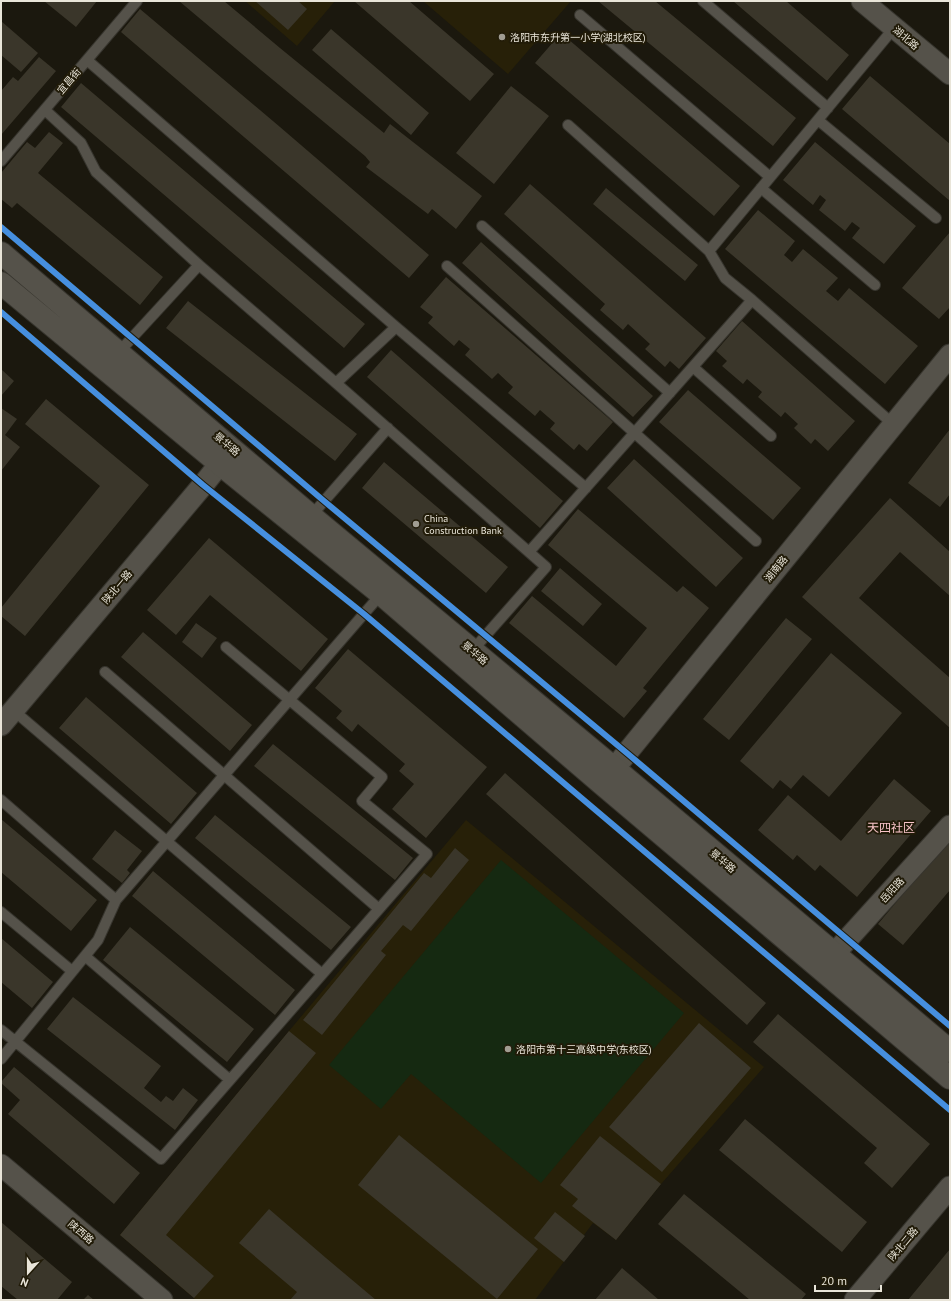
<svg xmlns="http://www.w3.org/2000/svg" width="951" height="1301" viewBox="0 0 951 1301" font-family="'PT Sans','Noto Sans SC',sans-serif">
<rect width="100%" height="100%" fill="#1b180e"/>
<path fill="#272008" d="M245,1H335L297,46Z
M423,1H571L508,74Z
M466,820L764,1067L661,1184L616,1240L593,1223L535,1300H196L120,1235L289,1031Z"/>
<path fill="#152911" d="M501,860L684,1013L541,1183L411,1074L381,1109L329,1065Z"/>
<path fill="#3a362a" d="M44,1H97L76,27Z
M179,1H224L280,48L384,133L390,124L482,196L456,229L432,209L428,214L366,167L370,162L365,156L261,70Z
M255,1H298L307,9L288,30Z
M354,1H409L494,74L470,101Z
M598,1H655L796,118L773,146Z
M733,1H786L849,55L827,81Z
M140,9L280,127L429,255L409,278L121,32Z
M1,21L38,53L21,72L1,55Z
M331,29L429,113L411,135L312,50Z
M561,33L740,186L714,216L535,63Z
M39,57L56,71L1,135V91L13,77L18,81Z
M870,76L950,144V201L842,109Z
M81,83L365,324L344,348L61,107Z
M511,86L549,116L494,184L456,153Z
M49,132L63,143L38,173L163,277L140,305L17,203L12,208L1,199V173L27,142L35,148Z
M815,142L916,226L884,264L852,238L860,228L852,222L845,231L819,210L826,200L820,195L813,205L783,180Z
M530,184L706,338L679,369L670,361L665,367L645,349L650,344L628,324L623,330L600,310L605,304L504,214Z
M606,188L698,265L685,281L593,204Z
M758,210L795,241L784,255L792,262L803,249L838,278L826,291L838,301L849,288L918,346L885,384L725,249Z
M950,232V307L939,319L902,288Z
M481,242L653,396L633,417L462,263Z
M446,277L613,422L587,451L579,444L574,450L550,429L555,423L540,410L535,416L508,393L513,387L498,373L492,379L465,355L470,349L459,340L454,346L428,323L433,317L420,307Z
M188,301L357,434L335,461L166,328Z
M742,321L855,421L828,451L815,439L811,444L794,428L798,424L785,412L781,417L758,397L762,392L747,379L743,384L722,366L727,361L716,351Z
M391,350L563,501L540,528L367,377Z
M1,369L14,381L1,396Z
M688,390L801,488L773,520L659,422Z
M46,399L149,485L25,636L1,616V608L100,486L25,424Z
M1,408L17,419L5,435L20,447L1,471Z
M950,429V494L940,507L908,483Z
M634,459L743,558L716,587L607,488Z
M384,462L508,567L486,593L362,488Z
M890,498L950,552V596L900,552L859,598L950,678V728L802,597Z
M578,509L677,592L683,586L709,608L643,688L647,691L624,718L509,623L532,596L616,666L647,628L548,545Z
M209,538L328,639L301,671L210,595L176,635L147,610Z
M560,568L602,604L583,626L541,591Z
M786,618L812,639L729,740L703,719Z
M196,623L217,638L202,658L182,642Z
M143,632L252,725L230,751L121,657Z
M348,649L487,767L426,838L392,809L414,784L399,771L405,764L358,724L352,732L336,718L342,711L315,688Z
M831,653L902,713L829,797L803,775L791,789L780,780L773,789L740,761Z
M86,697L197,793L171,824L59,728Z
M273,744L413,858L395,880L254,766Z
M505,773L766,1003L747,1025L486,794Z
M894,779L931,811L857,897L820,865L815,871L797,855L793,860L758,830L788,795L841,841Z
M215,815L351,927L331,950L195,838Z
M1,819L97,900L71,931L1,872Z
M115,830L142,851L127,870L130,873L122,883L92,859Z
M950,838V890L903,945L878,924Z
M455,848L469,860L411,931L403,925L381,951L386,955L322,1035L303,1020L424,873L431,878Z
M153,871L295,990L275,1015L132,896Z
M130,927L254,1029L227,1062L103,960Z
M1,938L53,982L32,1008L1,982Z
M73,997L161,1066L144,1088L161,1102L166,1096L173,1101L183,1088L198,1100L175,1130L47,1029Z
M778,1014L930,1144L892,1188L864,1163L877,1148L753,1042Z
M699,1023L751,1068L662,1172L609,1127Z
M289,1031L316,1053L166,1235L214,1276L194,1298L120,1235Z
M14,1067L140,1173L114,1204L8,1114L20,1100L1,1083V1082Z
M745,1119L867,1222L842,1252L719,1150Z
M399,1135L538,1249L497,1299L358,1185Z
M600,1136L661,1184L616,1240L572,1206L578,1199L560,1185Z
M684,1194L806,1294L801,1300H750L658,1224Z
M269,1209L326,1258L376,1300H290L297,1292L239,1243Z
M555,1212L585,1236L564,1262L534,1238Z
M1,1222L72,1282L57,1300H18L1,1286Z
M950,1249V1300H908Z
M622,1268L659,1300H595Z
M88,1295L94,1300H83Z"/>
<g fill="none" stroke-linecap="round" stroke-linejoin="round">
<g stroke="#37352e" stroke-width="12">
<path id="service" d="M703,1L828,108
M580,15L770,177
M87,60L396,327L586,488
M45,110L81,143L96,172L199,265L336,383L546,567L472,651
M818,120L936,218
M568,125L709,251L725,278L752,300L893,424
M1,161L137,1
M761,188L875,285
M482,226L670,393
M709,251L894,28
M447,266L756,541
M119,352L199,265
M693,367L771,436
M336,383L396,327
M311,516L388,428
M529,552L752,300
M105,672L379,909
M13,710L322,974
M1,800L116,900
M1,912L72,971
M85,956L230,1080
M1,1030L161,1159L427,854L362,801L382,777L226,647
M1,1059L98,940L116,900L382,593"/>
</g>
<g stroke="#37352e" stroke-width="23">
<path id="minor" d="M862,1L950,74
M1,725L203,485L230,451
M604,781L950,355
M834,954L950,826
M1,1165L162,1300
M855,1300L950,1187"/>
</g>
<g stroke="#37352e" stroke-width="24">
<path id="secondary" d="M1,253L311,516L615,769L950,1051
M1,283L220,464L381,594L602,784L950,1078"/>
</g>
<use href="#service" stroke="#55524a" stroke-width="10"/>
<use href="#minor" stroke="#55524a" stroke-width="21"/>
<use href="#secondary" stroke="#55524a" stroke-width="22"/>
<g stroke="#211b08" stroke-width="8">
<path id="cycleway" d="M1,227L324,501L628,754L950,1026
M1,312L203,485L364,614L950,1110"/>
</g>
<use href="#cycleway" stroke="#468fdf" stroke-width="6"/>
</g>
<g fill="#a19d92" stroke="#211b08" stroke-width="1.5">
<circle cx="502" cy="37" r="4"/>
<circle cx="416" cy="524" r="4"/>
<circle cx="508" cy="1049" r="4"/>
</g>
<g text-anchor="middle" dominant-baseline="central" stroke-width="4" stroke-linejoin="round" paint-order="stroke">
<g font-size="10" fill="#e9e5d9" stroke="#211b08" text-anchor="start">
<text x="510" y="37">洛阳市东升第一小学(湖北校区)</text>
<text x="424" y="518">China<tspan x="424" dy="12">Construction Bank</tspan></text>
<text x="516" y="1049">洛阳市第十三高级中学(东校区)</text>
</g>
<g font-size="10" fill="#e9e5d9" stroke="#211b08">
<text transform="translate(906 38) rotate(40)">湖北路</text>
<text transform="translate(69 81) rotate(-50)">宜昌街</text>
<text transform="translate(227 444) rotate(40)">景华路</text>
<text transform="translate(776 569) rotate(-51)">湖南路</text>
<text transform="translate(117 587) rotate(-50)">陕北一路</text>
<text transform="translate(475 653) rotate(40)">景华路</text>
<text transform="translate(723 861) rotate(40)">景华路</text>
<text transform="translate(892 890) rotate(-48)">岳阳路</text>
<text transform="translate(81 1232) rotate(40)">陕西路</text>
<text transform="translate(903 1244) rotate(-50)">陕北二路</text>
</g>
<g font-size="12" fill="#f9c5c9" stroke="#211b08">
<text x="891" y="827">天四社区</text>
</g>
</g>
<rect width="951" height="1301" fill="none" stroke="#e9e5d9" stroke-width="4"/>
<g transform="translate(28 1273) rotate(201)" stroke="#211b08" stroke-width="3" paint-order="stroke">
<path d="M0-3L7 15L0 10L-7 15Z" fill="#e9e5d9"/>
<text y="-6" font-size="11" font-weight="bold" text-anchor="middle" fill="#e9e5d9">N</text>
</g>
<path d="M815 1285v6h66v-6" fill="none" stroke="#e9e5d9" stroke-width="2"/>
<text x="821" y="1285" font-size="12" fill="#e9e5d9" stroke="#211b08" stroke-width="3" paint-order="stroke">20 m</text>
</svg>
